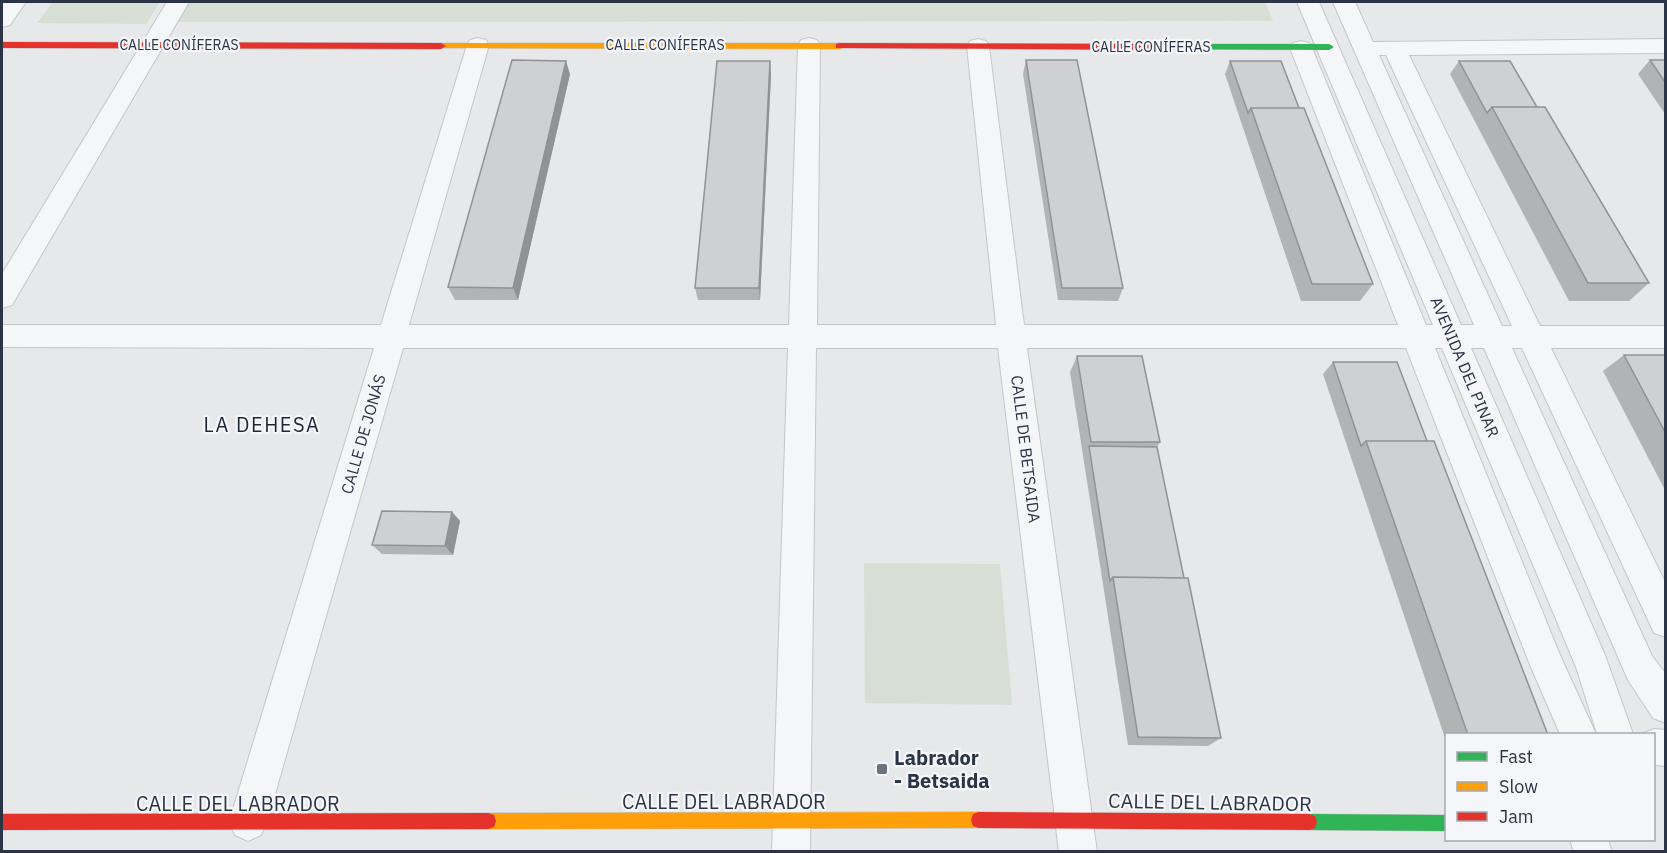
<svg xmlns="http://www.w3.org/2000/svg" width="1667" height="853" viewBox="0 0 1667 853" font-family="'IBM Plex Sans',sans-serif">
<rect width="100%" height="100%" fill="#e6e8ea"/>
<path fill="#d6ded6" d="M53,2H160L146,24L37,23Z
M189,2H1265L1273,21L177,22Z
M864,563L1000,564L1012,705L865,703Z"/>
<g fill="none" stroke-linecap="round" stroke-linejoin="round">
<g stroke="#c4c6c8" stroke-width="2">
<path id="street" d="M4,2H26L10,25L2,27V5Z
M167,2H189L12,305L2,308V274Z
M1297,2H1319L1461,325H1474L1333,2H1355L1373,42L1666,39V53L1409,55L1540,326H1666V348H1551L1666,584V637L1654,633L1522,348H1512L1652,656L1666,674V723L1653,718L1628,680L1484,348H1471L1605,655L1633,734H1597L1576,667L1442,348H1435L1560,655L1596,734H1560L1530,665L1406,348H1027L1097,852H1059L998,348H816L810,852H772L788,348H403L267,822L261,835L248,841L235,835L229,822L374,348L2,347V325H381L467,45L470,40L478,38L486,40L489,45L409,325H789L798,45L801,40L809,38L817,40L820,45L817,325H996L967,46L970,41L978,39L986,41L989,46L1024,325H1398L1290,48L1293,43L1301,41L1309,43L1312,48L1426,325H1433ZM1379,55H1386L1512,326H1502Z
M1654,729L1666,730V766L1654,765V734H1641Z
M1570,840H1608L1612,852H1574Z"/>
</g>
<g stroke="#c4c6c8" stroke-width="1">
<path id="fast" d="M1160,44H1329L1334,47L1329,50L1156,49V45Z
M1309,814L1446,815V831L1309,830L1303,828L1301,822L1303,816Z"/>
</g>
<g stroke="#c4c6c8" stroke-width="1">
<path id="slow" d="M441,43H840L845,46L840,49L437,48L436,46Z
M979,812L985,814L987,820L985,826L979,828L488,829L482,827L480,821L482,815L488,813Z"/>
</g>
<g stroke="#c4c6c8" stroke-width="1">
<path id="jam" d="M2,42L441,43L446,46L441,49L2,48Z
M840,43L1160,44L1165,47L1160,50L836,48V44Z
M979,812L1309,814L1315,816L1317,822L1315,828L1309,830L979,828L973,826L971,820L973,814Z
M488,813L494,815L496,821L494,827L488,829L2,830V814Z"/>
</g>
<use href="#street" fill="#f5f6f7" fill-rule="evenodd"/>
<use href="#fast" fill="#30b455" fill-rule="evenodd"/>
<use href="#slow" fill="#ff9f0a" fill-rule="evenodd"/>
<use href="#jam" fill="#e5322d" fill-rule="evenodd"/>
</g>
<path fill="#b1b3b5" d="M1026,60L1123,288L1118,301L1058,300L1023,74Z
M1650,60H1665V114L1638,74Z
M770,61L771,75L760,300H698L695,288Z
M1230,61L1299,108L1373,284L1360,301H1301L1225,74Z
M1459,61L1537,107L1649,283L1629,301H1569L1450,74Z
M570,74L518,300H455L448,287Z
M1624,355H1665V490L1603,371Z
M1077,356L1160,442L1157,447L1184,578L1221,738L1208,746L1128,745L1070,372Z
M1333,362L1427,441L1548,735H1446V741L1323,374Z
M452,512L460,521L453,555L382,554L372,545Z"/>
<path fill="#909294" d="M566,61L570,74L518,300L513,288Z
M770,61L771,75L760,300L759,288Z
M452,512L460,521L453,555L445,546Z"/>
<path fill="#ced0d3" stroke="#909294" stroke-width="1.5" d="M512,60L566,61L513,288L448,287Z
M1026,60H1077L1123,288H1062Z
M1650,60H1665V82Z
M717,61H770L759,288H695Z
M1230,61H1281L1299,108H1251L1248,113Z
M1459,61H1510L1537,107H1492L1487,113Z
M1492,107H1545L1649,283H1588Z
M1251,108H1304L1373,284H1312Z
M1624,355H1665V432Z
M1077,356H1142L1160,442H1091Z
M1333,362H1397L1427,441H1366L1361,446Z
M1366,441H1434L1548,735H1468Z
M1089,446L1157,447L1184,578L1113,577L1110,581Z
M382,511L452,512L445,546L372,545Z
M1113,577L1188,578L1221,738L1138,737Z"/>
<rect fill="#6c737f" stroke="#f4f6f9" stroke-width="2" x="876" y="763" width="12" height="12" rx="3"/>
<g text-anchor="middle" dominant-baseline="central" stroke-width="4.5" stroke-linejoin="round" paint-order="stroke">
<g font-size="14" fill="#2b3445" stroke="#f4f6f9">
<text x="179" y="45">CALLE CONÍFERAS</text>
<text x="665" y="45">CALLE CONÍFERAS</text>
<text x="1151" y="47">CALLE CONÍFERAS</text>
</g>
<g font-size="16" fill="#2b3445" stroke="#f4f6f9">
<text transform="translate(1465 367) rotate(67)">AVENIDA DEL PINAR</text>
<text transform="translate(363 434) rotate(-74)">CALLE DE JONÁS</text>
<text transform="translate(1026 449) rotate(83)">CALLE DE BETSAIDA</text>
</g>
<g font-size="20" letter-spacing="1.5" fill="#1d2536" stroke="#f4f6f9">
<text x="262" y="424">LA DEHESA</text>
</g>
<g font-size="20" font-weight="bold" fill="#2b3445" stroke="#f4f6f9" text-anchor="start">
<text x="894" y="757">Labrador<tspan x="894" dy="23">- Betsaida</tspan></text>
</g>
<g font-size="20" fill="#2b3445" stroke="#f4f6f9">
<text x="724" y="801">CALLE DEL LABRADOR</text>
<text transform="translate(1210 802) rotate(1)">CALLE DEL LABRADOR</text>
<text x="238" y="803">CALLE DEL LABRADOR</text>
</g>
</g>
<rect width="1667" height="853" fill="none" stroke="#2b3445" stroke-width="6"/>
<rect x="1445" y="733" width="210" height="108" fill="#f4f6f9" stroke="#a4a8b1" stroke-width="1.5"/>
<rect x="1457" y="752" width="30" height="9" fill="#30b455" stroke="#a4a8b1" stroke-width="1.5"/>
<text x="1499" y="763" font-size="18" fill="#2b3445">Fast</text>
<rect x="1457" y="782" width="30" height="9" fill="#ff9f0a" stroke="#a4a8b1" stroke-width="1.5"/>
<text x="1499" y="793" font-size="18" fill="#2b3445">Slow</text>
<rect x="1457" y="812" width="30" height="9" fill="#e5322d" stroke="#a4a8b1" stroke-width="1.5"/>
<text x="1499" y="823" font-size="18" fill="#2b3445">Jam</text>
</svg>
